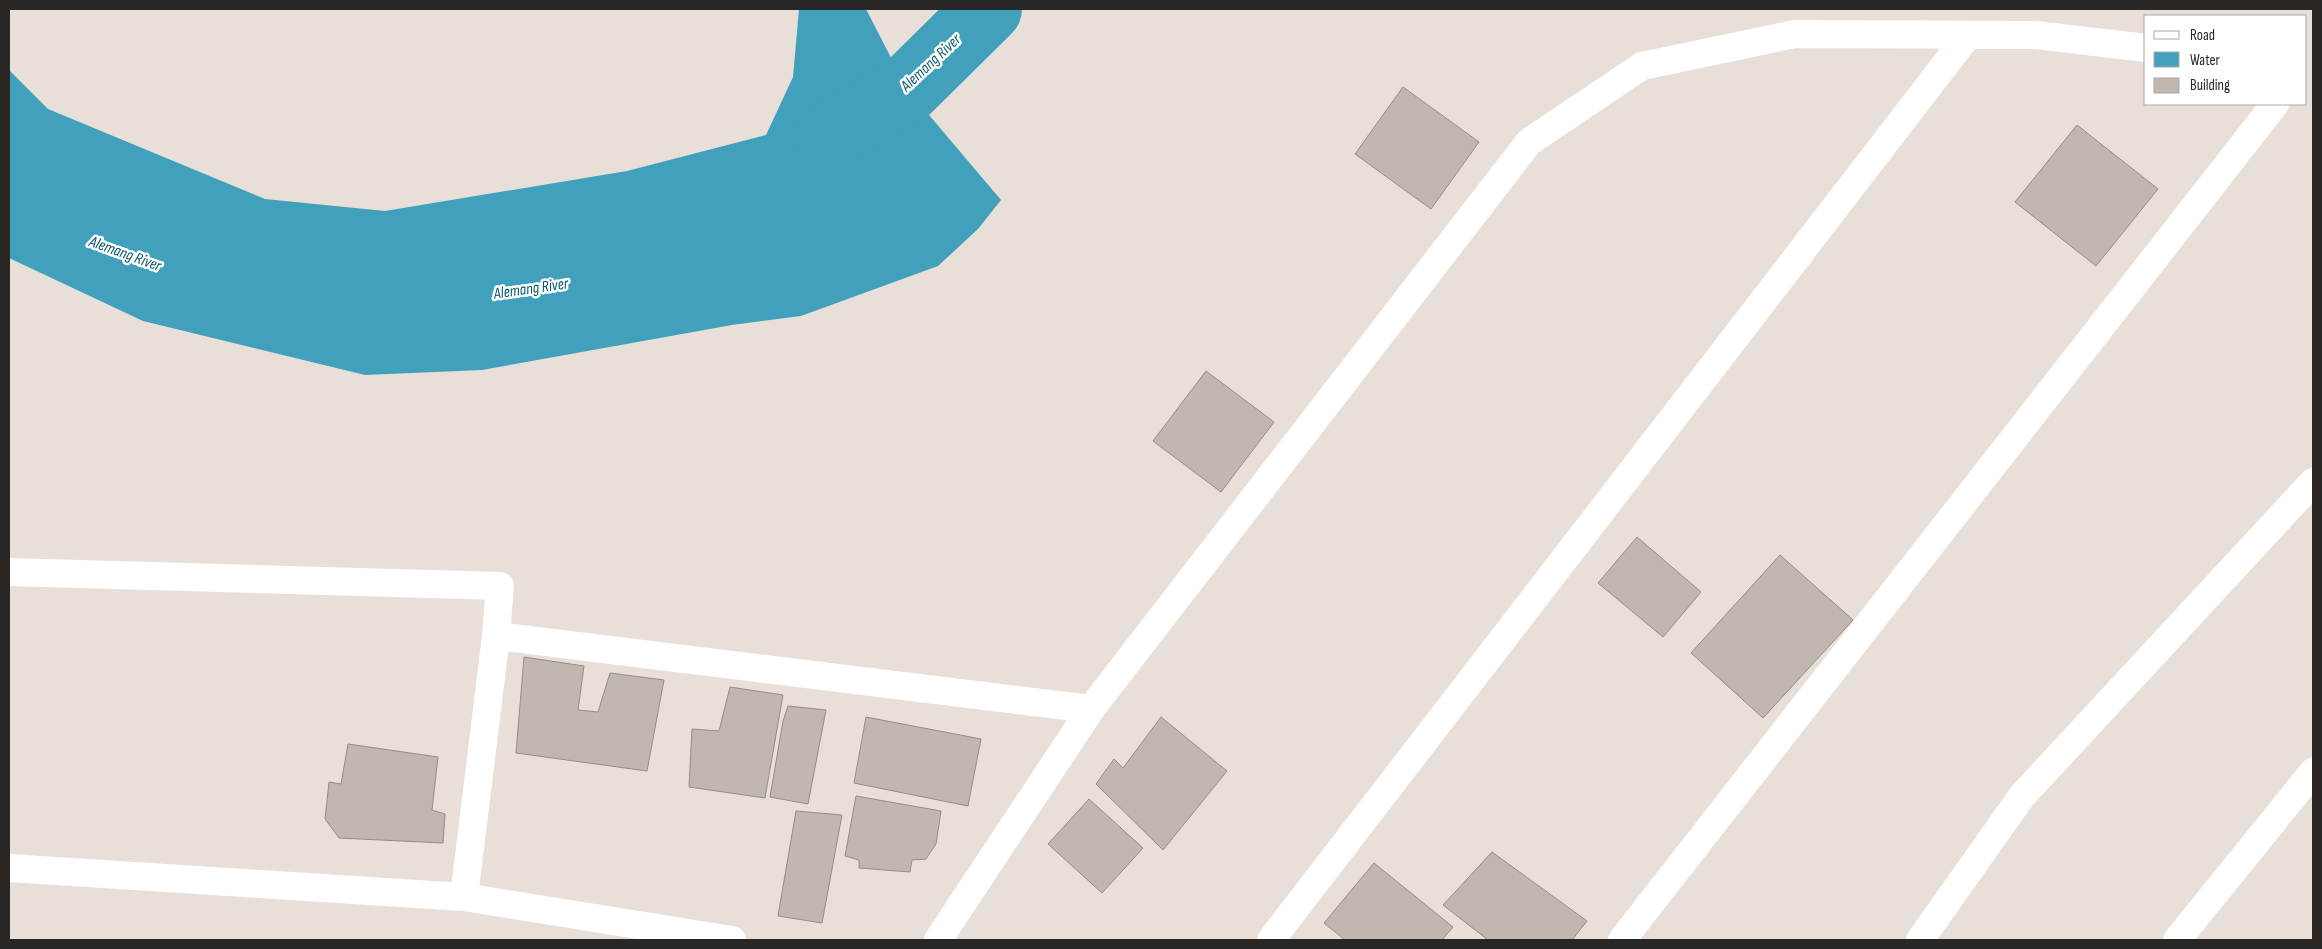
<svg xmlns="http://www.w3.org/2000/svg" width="2322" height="949" viewBox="0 0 2322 949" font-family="'Sofia Sans Condensed',sans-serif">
<rect width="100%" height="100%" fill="#e7dfd8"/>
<path fill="#41a0bc" d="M799,9H866L907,89L1001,200L978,229L938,266L801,316L732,325L482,370L365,375L143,321L9,258V70L48,109L265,199L385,211L627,171L766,135L793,77Z"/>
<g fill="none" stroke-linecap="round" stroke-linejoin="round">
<path stroke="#41a0bc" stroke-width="68" d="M827,137L907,89L988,9"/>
</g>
<path fill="#bfb7b0" stroke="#948d86" d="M1403,87L1479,142L1431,209L1355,154Z
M2077,125L2158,189L2096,266L2015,202Z
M1206,371L1274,422L1221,492L1153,441Z
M1637,537L1701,592L1663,637L1598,583Z
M1780,555L1853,620L1763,718L1691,653Z
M524,657L584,666L578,710L598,712L610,673L664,680L647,771L516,753Z
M730,687L783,695L765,798L689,787L692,729L719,731Z
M788,706L826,710L808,804L770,797L783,721Z
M866,717L981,739L968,806L854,783Z
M1161,717L1227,771L1163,850L1096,784L1114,759L1123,768Z
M348,744L438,757L432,810L445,814L443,843L339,838L325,819L329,782L341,784Z
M856,796L941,811L936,844L926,859L912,860L910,872L859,868V860L845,856Z
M1089,799L1143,848L1102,893L1048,844Z
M796,811L842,815L822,923L778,916Z
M1492,852L1587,921L1572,940H1488L1443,905Z
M1374,863L1453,927L1442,940H1345L1324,923Z"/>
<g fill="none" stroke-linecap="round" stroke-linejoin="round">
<path stroke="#fff" stroke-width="28" d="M9,572L500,586L496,636L464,897
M496,636L1091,709
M9,868L464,897L732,940
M938,940L1091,709L1529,142L1642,66L1795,34L2036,35L2146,48
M1271,940L1968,35
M1622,940L2275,104
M1920,940L2022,796L2313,482
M2177,940L2313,772"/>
</g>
<g text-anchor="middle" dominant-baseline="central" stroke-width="5" stroke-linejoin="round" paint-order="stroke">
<g font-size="16" font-style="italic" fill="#06586c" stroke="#fff">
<text transform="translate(931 63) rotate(-43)">Alemang River</text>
<text transform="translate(125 254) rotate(20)">Alemang River</text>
<text transform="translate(531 289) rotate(-8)">Alemang River</text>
</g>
</g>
<rect width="2322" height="949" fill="none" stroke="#292624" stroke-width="20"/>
<rect x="2144" y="15" width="162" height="90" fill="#ffffff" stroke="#a9a8a7"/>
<rect x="2154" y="31" width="25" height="8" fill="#ffffff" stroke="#a9a8a7"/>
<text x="2190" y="40" font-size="15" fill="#292624">Road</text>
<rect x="2154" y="52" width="25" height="15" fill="#41a0bc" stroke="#a9a8a7"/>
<text x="2190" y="65" font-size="15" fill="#292624">Water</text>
<rect x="2154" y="78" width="25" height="15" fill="#bfb7b0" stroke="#a9a8a7"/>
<text x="2190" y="90" font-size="15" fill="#292624">Building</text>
</svg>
